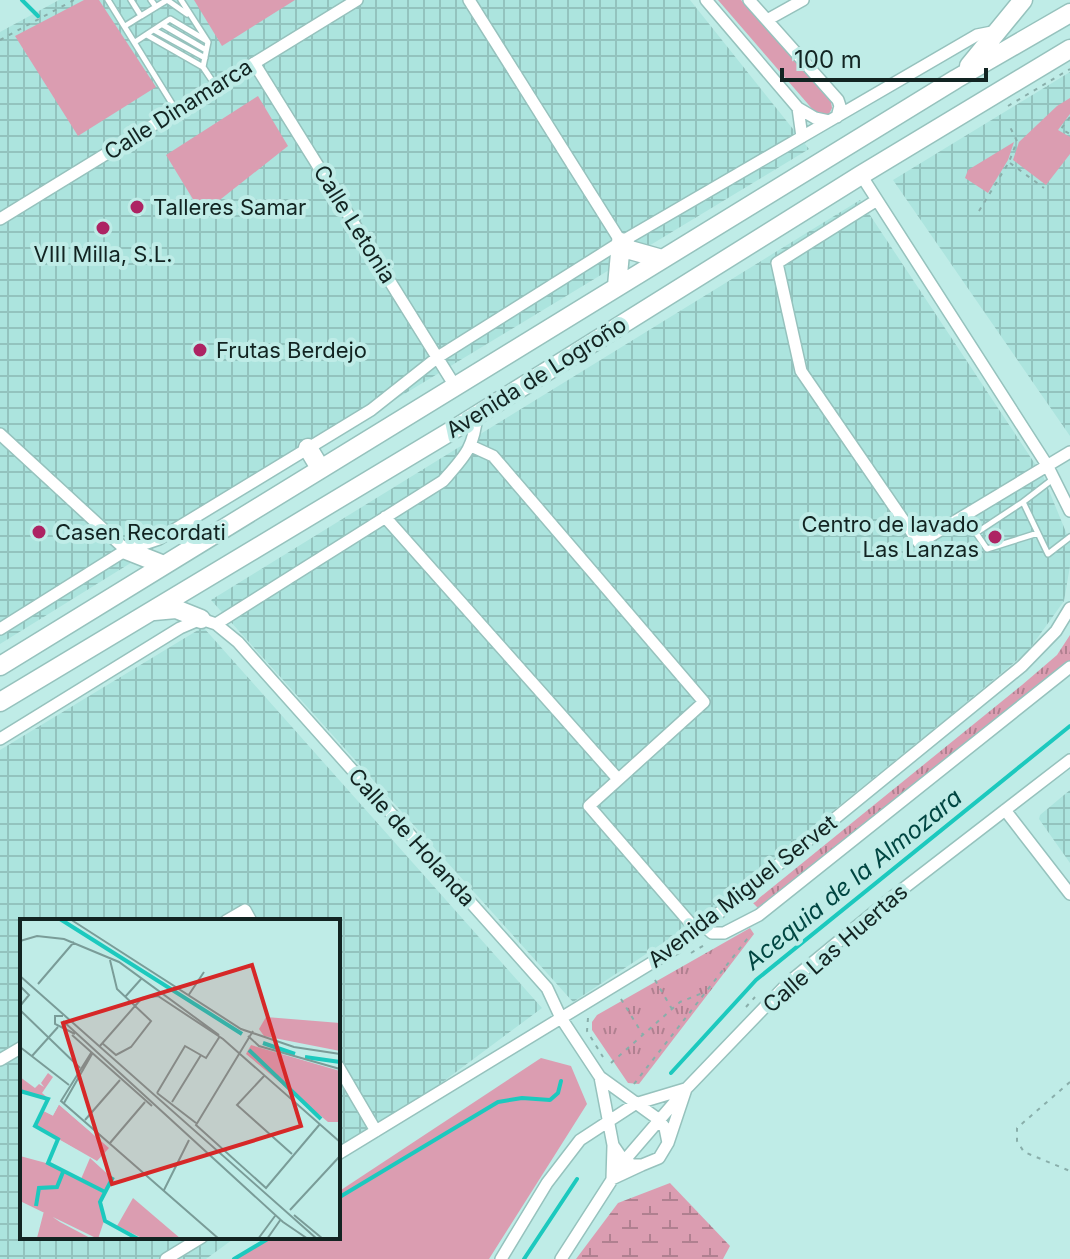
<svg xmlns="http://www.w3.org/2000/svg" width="1070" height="1259" viewBox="0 0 1070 1259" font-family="Inter,sans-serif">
<defs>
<pattern id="industrial-grid" width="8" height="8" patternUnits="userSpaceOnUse" patternTransform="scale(2)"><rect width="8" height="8" fill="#ace4de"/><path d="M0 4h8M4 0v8" fill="none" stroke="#93c3be"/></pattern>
<pattern id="wetland-marsh" width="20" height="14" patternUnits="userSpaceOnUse" patternTransform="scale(2)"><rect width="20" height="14" fill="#db9db1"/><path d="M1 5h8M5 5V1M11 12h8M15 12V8" fill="none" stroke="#b08090"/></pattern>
<pattern id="park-tufts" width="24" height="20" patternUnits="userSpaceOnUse" patternTransform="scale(2)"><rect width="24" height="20" fill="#db9db1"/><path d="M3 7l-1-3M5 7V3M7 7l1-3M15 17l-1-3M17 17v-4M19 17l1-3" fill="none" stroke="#b08090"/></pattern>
</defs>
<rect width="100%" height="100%" fill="#bfece7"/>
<path fill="url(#industrial-grid)" d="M59,0H690L809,149L363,419L0,644V32Z
M1070,72V436L893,180Z
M860,200L1043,476L1070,542V566L1064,601L1028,651L946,719L701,918L573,1002L211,600Z
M203,627L542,1008L338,1160V921H22V1237H236L206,1259H0V750Z
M1070,790V863L1039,819L1040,815Z"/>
<path fill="#db9db1" d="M84,0H99L156,87L78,136L15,36Z
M194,0H295L222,46Z
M718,0H741L831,102L832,108L829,114H819L814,111Z
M258,96L288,146L202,214L166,155Z
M1070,98V114L1058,130L1070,137V154L1046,185L1013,160L1019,142L1057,106Z
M1014,142L1008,160L988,193L965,178L968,170Z
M541,1058L571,1066L587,1104L489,1259H237L270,1237H338V1192Z"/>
<path fill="url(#wetland-marsh)" d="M670,1183L730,1246L723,1259H576L618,1203Z"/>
<path fill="url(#park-tufts)" d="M1070,635V664L761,911L753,903L1022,685L1057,655Z
M750,928L754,934L639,1084L628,1083L592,1030V1022L597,1015Z"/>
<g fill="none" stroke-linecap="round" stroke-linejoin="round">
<path stroke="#1cc9be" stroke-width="4" d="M22,0L38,16
M671,1073L756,980L1070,726
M338,1198L498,1102L522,1098L550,1100L558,1093L561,1081
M234,1259L271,1237
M524,1259L577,1179"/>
<g stroke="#96c2bd" stroke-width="8">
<path id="service" d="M108,0L176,110
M131,0L141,16L167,0L187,14
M151,0L156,7
M181,0L208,42L203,67L215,85
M163,25L206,50
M125,26L141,16
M154,30L205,58
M147,35L203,67
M135,42L170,19L207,41
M1053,479L1023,502L1048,554L1070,537
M1023,502L976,533L987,549L1038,533"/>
</g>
<g stroke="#96c2bd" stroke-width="14">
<path id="minor" d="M469,0L621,242
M706,0L798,108L815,118L829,121
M749,0L838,100L840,106L837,117
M767,20L803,0
M254,63L455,386
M798,108L802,137
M861,175L1047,465L1070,511
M877,200L777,263L801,371L919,543L1070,452
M0,219L357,0
M0,434L126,550
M471,446L493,456L704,702L589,806L697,931
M385,517L618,779
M216,624L443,481C465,456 474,448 477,414
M0,629L126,550L159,539L371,410L438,357L621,242L977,35L997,31
M0,739L180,628L201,619L216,624L238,642L547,988L561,1018L600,1077L613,1145L624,1161L633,1165H642L659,1158L668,1143L686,1089
M1005,810L1070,894
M226,921L245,910L251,921
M704,926L712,933H724L759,915L1070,667
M0,1060L22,1047
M338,1066L376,1131
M600,1077L658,1119L665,1128L668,1143
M613,1146L612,1179L642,1165
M338,1154L676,948L1022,666L1056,631L1070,608
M166,1259L202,1237
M501,1259L547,1183L580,1140L635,1104L685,1089
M561,1259L624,1161L686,1089L788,983L895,895L1070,760"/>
</g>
<g stroke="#96c2bd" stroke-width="21">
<path id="trunk" d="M969,66L1023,0
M621,242L630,250L662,259
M617,286L621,242
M308,448L320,468
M126,550L164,565
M154,611L176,609L201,619
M0,666L956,79L1070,13
M0,702L461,425L861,175L1070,49"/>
</g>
<path stroke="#89aeaa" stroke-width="2" stroke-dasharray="4 6" stroke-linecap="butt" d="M0,40L74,0
M1008,106L1070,69
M1070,117L1061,129L1070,134
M1010,163L1044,188
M979,211L1009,162L1017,141L1010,127
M691,953L706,944
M655,980L672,1009
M621,999L643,1035
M746,1007L755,997
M588,1018L587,1031L603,1057
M611,1063L680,1002L705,992
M1070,1082L1017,1128V1141L1024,1152L1070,1171
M634,1084L751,934"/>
<use href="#service" stroke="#fff" stroke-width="5"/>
<use href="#minor" stroke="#fff" stroke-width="11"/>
<use href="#trunk" stroke="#fff" stroke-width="18"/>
</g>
<g fill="#ad2363" stroke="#bfece7" stroke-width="3">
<circle cx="137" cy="207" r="8"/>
<circle cx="103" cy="228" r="8"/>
<circle cx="200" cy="350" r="8"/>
<circle cx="39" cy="532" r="8"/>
<circle cx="995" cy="537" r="8"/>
</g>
<g text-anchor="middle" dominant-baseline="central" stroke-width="8" stroke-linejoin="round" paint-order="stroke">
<g font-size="22" fill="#122422" stroke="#bfece7">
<text transform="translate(178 109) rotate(-32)">Calle Dinamarca</text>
<text transform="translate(355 224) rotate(58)">Calle Letonia</text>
<text transform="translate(536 377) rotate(-32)">Avenida de Logroño</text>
<text transform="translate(412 837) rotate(48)">Calle de Holanda</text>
<text transform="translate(742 891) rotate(-38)">Avenida Miguel Servet</text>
<text transform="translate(835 948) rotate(-41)">Calle Las Huertas</text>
</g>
<g font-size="22" fill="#122422" stroke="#bfece7" text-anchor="start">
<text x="153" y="207">Talleres Samar</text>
<text x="103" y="254" text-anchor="middle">VIII Milla, S.L.</text>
<text x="216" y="350">Frutas Berdejo</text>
<text x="979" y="524" text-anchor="end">Centro de lavado<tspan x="979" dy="25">Las Lanzas</tspan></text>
<text x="55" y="532">Casen Recordati</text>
</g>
<g font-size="24" font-style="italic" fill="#004642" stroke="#bfece7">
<text transform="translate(853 879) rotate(-39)">Acequia de la Almozara</text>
</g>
</g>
<g transform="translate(20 919)">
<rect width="320" height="320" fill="#bfece7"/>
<path d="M231,126L320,152V203H308L226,135ZM28,154L33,158L22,174L29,180L0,171V158L15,169L19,165L24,168L21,164ZM39,186L89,229L77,242L16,207L23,192L33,197ZM0,237L26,244L83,274L79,283L84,302L78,320L0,282ZM70,239L92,259L85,272L61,260ZM113,279L161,320H124L97,307ZM24,292L40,303L72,320L17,319Z" fill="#db9db1"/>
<path d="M246,98L320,104V132L244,117L239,110Z" fill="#db9db1"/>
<path d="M39,186L70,213L57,230L16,207L23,192L33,197Z" fill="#db9db1"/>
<path fill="none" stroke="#1cc9be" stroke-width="4" d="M40,0L222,115M243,124L275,135M229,131L301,200M285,138L320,143M0,172L28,180L15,207L38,220L28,244L85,273M93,258L80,283L85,302L118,320M16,287L19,269L37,268L43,253"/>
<path fill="none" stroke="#7a9c98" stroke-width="2" d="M50,0L221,110L274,128L320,135M0,22L17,17L44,20L99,43L199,116M0,57L297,320M18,65L54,23M0,67L9,76L0,87M168,77L184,53M105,78L122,59M0,91L60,149M43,97H35V105L55,115M43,102L263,303L288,320M233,112L176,206L246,269L300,205M52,116L132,187M228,117L239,127L320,150M82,124L96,136L111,128L131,102L97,70L90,41M0,128L49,166M79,128L122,79L138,77L203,120L320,223M71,134L41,182L199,320M12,137L38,108M245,156L217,186L272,235M137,174L165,127L186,139L200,117M137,174L176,204M152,183L181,136M44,184L72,135M65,201L100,161M90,224L125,183M144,271L169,221M270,291L320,237M274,296L303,320M238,320L255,297M247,320L261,300"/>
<path fill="#d62828" fill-opacity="0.15" stroke="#d62828" stroke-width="4" d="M232,46L281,207L92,265L43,104Z"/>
<rect width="320" height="320" fill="none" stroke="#122422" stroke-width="4"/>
</g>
<path d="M782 68v12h204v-12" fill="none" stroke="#122422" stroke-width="4"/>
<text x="794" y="68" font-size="24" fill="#122422" stroke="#bfece7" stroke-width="6" paint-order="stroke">100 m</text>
</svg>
